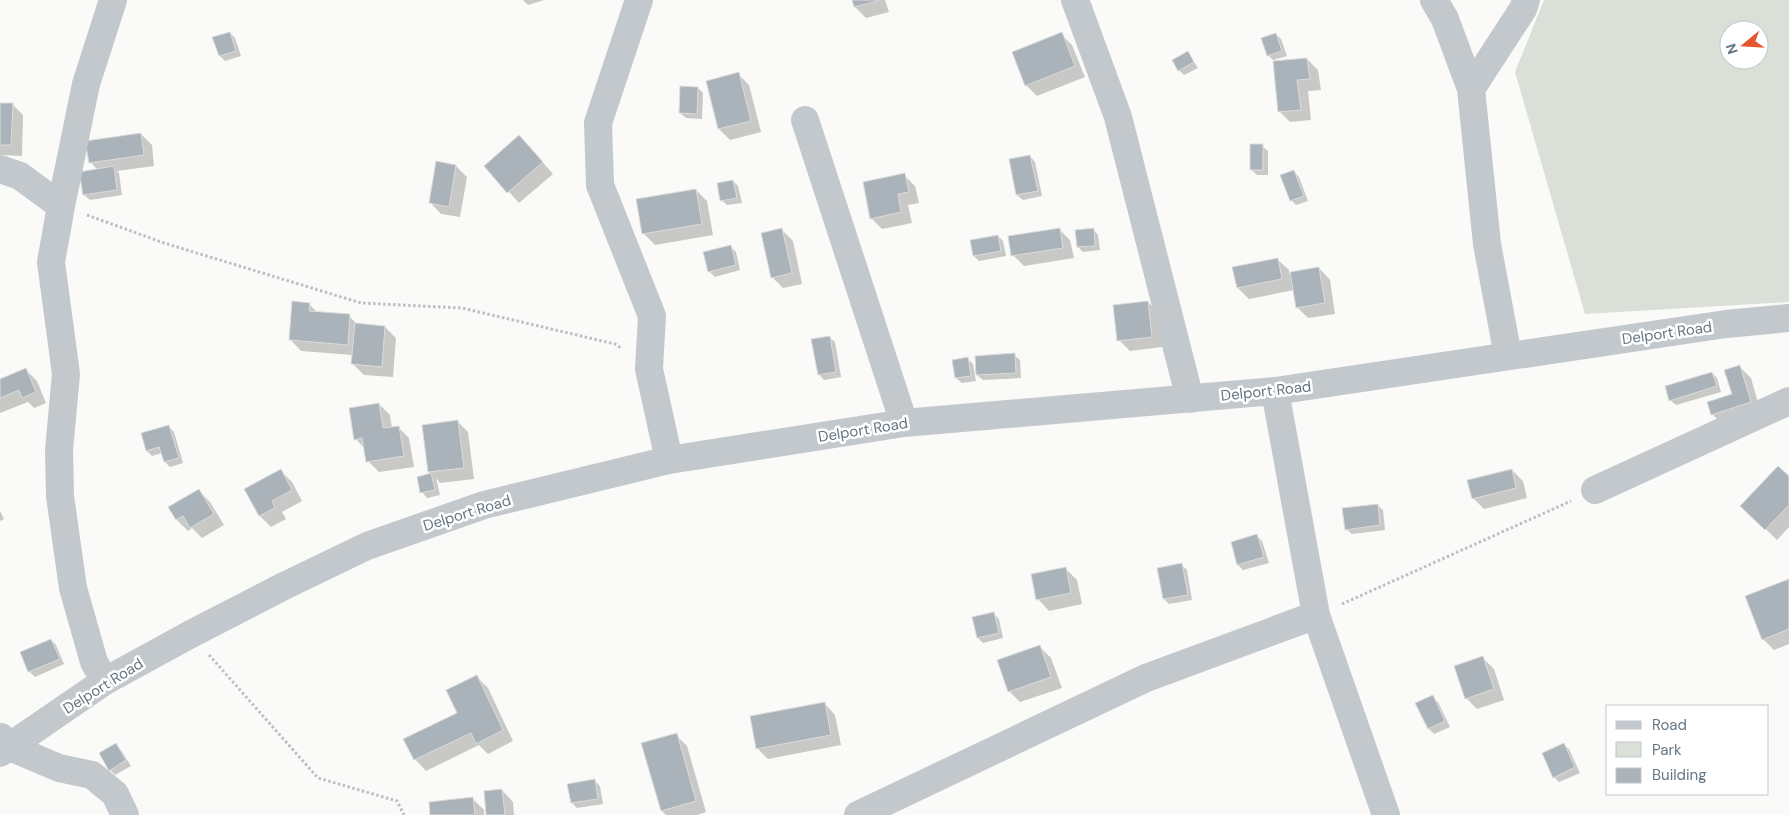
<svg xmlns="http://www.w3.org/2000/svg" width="1789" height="815" viewBox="0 0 1789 815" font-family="'DM Sans',sans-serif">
<rect width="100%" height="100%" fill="#fafaf8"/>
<path fill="#dadfd7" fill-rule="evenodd" d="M1544,0H1789V302L1585,314L1515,72ZM1729,30H1759V60H1729Z"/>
<path fill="#0003" d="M523,0H544L528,5Z
M853,0H885L889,12L866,18L855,7Z
M230,33L235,38L241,56L225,61L220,56Z
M1061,34L1072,45L1085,77L1037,96L1026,85Z
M1276,34L1281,39L1287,56L1273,60L1268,55Z
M1188,53L1198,68L1184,75L1179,70Z
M1307,59L1318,70L1321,90L1308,91L1311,120L1290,122L1279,111Z
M738,74L749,85L761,132L730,140L719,129L707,82Z
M698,88L703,93L702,119L686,118L680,113Z
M0,104H12L23,115L22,156L0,155Z
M141,134L152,145L154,166L117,171L119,173L122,195L90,200L84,195L98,170L90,162Z
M1262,146L1268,151V175H1257L1252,170Z
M530,148L553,174L519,203L486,166Z
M1030,156L1035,162L1042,196L1023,200L1017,195Z
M456,166L467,177L460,217L441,214L430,202Z
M1294,172L1299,177L1308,201L1296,205L1291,200Z
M904,175L915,186L919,203L908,205L912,223L882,229L871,218Z
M733,181L738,186L742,203L727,205L721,200Z
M696,190L707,201L713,235L655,245L644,234L638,200Z
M1059,229L1070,240L1074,258L1024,266L1013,255Z
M1093,229L1098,235L1100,250L1083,252L1078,247Z
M782,230L793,241L802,284L783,288L772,277Z
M998,236L1003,241L1006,256L979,261L974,256Z
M730,246L736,252L740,270L715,277L709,271Z
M1277,259L1289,270V273L1319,268L1330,280L1335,314L1308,318L1297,307L1294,290L1249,299L1238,288Z
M1148,302L1159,313L1162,347L1130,351L1119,340Z
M309,304L318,313L349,316L358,325L385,327L396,338L393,377L364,375L353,364V355L301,351L290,339Z
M829,337L835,342L841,377L824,380L819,374Z
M1014,355L1020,360L1021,378L983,380L977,375Z
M968,359L973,364L976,381L962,383L956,378L953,361Z
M1740,367L1751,378L1761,413L1723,425L1712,414L1733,395Z
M26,370L37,381L46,403L34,408L28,402L0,413V380Z
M1712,373L1717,378L1721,392L1676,405L1670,400Z
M379,404L390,415L392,428L398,427L409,438L414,467L379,472L368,461L365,449L356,439Z
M457,421L468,432L474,479L440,483L436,478L440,495L427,498L422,492L418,478L432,475L429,472Z
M168,426L174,432L183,463L170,467L165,462L162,453L152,456L147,451Z
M1512,470L1523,481L1527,498L1484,509L1473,498Z
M281,471L292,482L302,501L282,512L286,519L271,527L260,516L246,490Z
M1789,478V527L1777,540L1742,506Z
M199,491L210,502L224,525L202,538L192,528L188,531L177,520L170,507Z
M1377,505L1383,510L1385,530L1352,534L1346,529Z
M0,511L4,519L0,521Z
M1257,536L1262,541L1269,563L1243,570L1238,565Z
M1182,565L1187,570L1192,600L1169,604L1164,599Z
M1066,569L1077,580L1082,604L1049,611L1038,599Z
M1789,581V644L1774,650L1763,639Z
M993,613L999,619L1003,638L983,643L978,638Z
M51,640L56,645L64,664L35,677L29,671Z
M1040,647L1051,658L1062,688L1020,702L1009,691Z
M1483,658L1494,669L1504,700L1477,709L1466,698Z
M477,677L488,688L513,741L488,754L479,745L426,771L415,759L405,740L459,714Z
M1432,697L1438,702L1450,727L1434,734L1429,729Z
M824,703L835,715L841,745L768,759L757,748Z
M676,735L687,746L706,812L697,815H666L662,811Z
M1563,744L1569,749L1580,773L1559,782L1554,777Z
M116,745L121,750L131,766L115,775L110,770Z
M594,780L600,786L603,804L577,808L572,803Z
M502,790L513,802L514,815H487Z
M472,798L484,810V815H431Z"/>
<path fill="#aab3b9" stroke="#dcdcda" d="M852,0H878V1L854,7Z
M230,32L236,51L219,56L212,37Z
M1062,32L1075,66L1025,86L1012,52Z
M1276,33L1282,51L1267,56L1261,38Z
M1188,51L1194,62L1178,71L1172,60Z
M1307,58L1310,79L1297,80L1301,110L1278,112L1273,61Z
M739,72L751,121L718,129L706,81Z
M680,86L698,87L697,114L679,113Z
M0,103H13L11,145H0Z
M141,133L144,155L89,163L85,141Z
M519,135L543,162L507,193L484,166Z
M1250,144H1263V170H1250Z
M1030,155L1038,191L1016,195L1009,159Z
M436,161L456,165L449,207L429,203Z
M114,166L117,190L83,195L79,172Z
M1294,170L1304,196L1290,201L1280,175Z
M905,173L909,192L898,194L901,212L870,219L863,182Z
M733,180L737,198L720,201L717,183Z
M696,189L702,224L642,234L636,199Z
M782,228L792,273L771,278L761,233Z
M1060,228L1063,248L1011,256L1008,236Z
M1094,228L1095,246L1077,247L1075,230Z
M998,235L1001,251L973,256L970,240Z
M731,245L736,265L708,272L703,252Z
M1278,258L1282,279L1237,288L1232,267Z
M1319,267L1325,303L1296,308L1290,272Z
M292,301L310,303L309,311L350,314L348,345L289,340Z
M1148,301L1152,337L1117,341L1113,305Z
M355,323L385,326L382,367L351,364Z
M830,336L836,372L818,375L811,339Z
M1015,353L1016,373L976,375L975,356Z
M968,357L971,376L955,378L952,360Z
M1740,365L1751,402L1711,415L1707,402L1732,394L1724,370Z
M26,368L36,392L22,398L19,390L0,398V379Z
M1712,372L1717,386L1669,401L1665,386Z
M379,403L383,428L399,426L404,456L366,462L362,438L354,440L349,408Z
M458,420L464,468L428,472L422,425Z
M169,425L179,458L164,462L159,447L146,451L141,433Z
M1778,466L1789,476V505L1765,530L1740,506Z
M281,469L292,490L272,501L275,508L259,516L244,489Z
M1512,469L1516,488L1472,499L1467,480Z
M431,473L435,490L420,493L417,477Z
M199,489L214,514L190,528L183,516L176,520L168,507Z
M1378,504L1380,525L1345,530L1342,508Z
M1257,534L1264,557L1237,565L1231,542Z
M1182,563L1188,595L1163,599L1157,568Z
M1066,567L1071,593L1036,600L1031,574Z
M1789,579V629L1762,640L1745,596Z
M994,612L999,633L977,638L972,617Z
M51,639L60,659L28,672L20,652Z
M1040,645L1051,677L1008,692L997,660Z
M1483,656L1494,689L1465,699L1454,666Z
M477,675L503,730L476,744L471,733L414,760L403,739L457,713L446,690Z
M1433,695L1445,721L1428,729L1415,703Z
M825,702L831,735L756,749L750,716Z
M677,733L696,801L661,811L641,743Z
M116,743L126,760L109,771L99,753Z
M1564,743L1575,767L1553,778L1542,753Z
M595,779L598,799L571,803L567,784Z
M502,789L505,815H486L484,791Z
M473,797L475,815H430L429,802Z"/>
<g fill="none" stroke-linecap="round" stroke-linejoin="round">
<path stroke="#bbbfc2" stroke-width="3" stroke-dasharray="2.5 2.5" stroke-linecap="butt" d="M87,215L164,243L361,303L462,308L615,344L621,348
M1342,604L1571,501
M209,655L318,778L397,801L404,815"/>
<path stroke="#c3c8cc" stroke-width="28" d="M639,0L598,123L600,185L652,316L649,369L669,460
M1075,0L1118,117L1190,399
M1434,0L1445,19L1471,89L1487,244L1508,356
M1471,89L1523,9L1526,0
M805,120L904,423
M0,169L20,176L61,206
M1275,391L1316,615L1386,815
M1595,490L1789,401
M105,681L94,662L73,588L60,496L59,450L66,374L51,262L61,206L86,84L113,0
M1,737L10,747L59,768L92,775L115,794L125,815
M0,753L105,681L191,634L284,586L367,546L484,505L669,460L904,423L1275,391L1726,324L1789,318
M858,815L1146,678L1316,615"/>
</g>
<g text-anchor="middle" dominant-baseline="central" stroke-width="5" stroke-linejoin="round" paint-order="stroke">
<g font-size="15" fill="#657683" stroke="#fff">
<text transform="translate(1667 333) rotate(-8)">Delport Road</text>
<text transform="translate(1266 391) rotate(-6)">Delport Road</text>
<text transform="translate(863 430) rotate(-9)">Delport Road</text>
<text transform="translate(467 513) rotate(-17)">Delport Road</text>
<text transform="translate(103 686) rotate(-32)">Delport Road</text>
</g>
</g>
<rect x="1606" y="705" width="162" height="90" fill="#ffffff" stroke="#c1c8cd"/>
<rect x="1616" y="721" width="25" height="8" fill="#c3c8cc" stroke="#c1c8cd"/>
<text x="1652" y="730" font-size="15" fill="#657683">Road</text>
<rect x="1616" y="742" width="25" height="15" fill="#dadfd7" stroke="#c1c8cd"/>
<text x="1652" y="755" font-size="15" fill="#657683">Park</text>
<rect x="1616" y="768" width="25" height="15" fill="#aab3b9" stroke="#c1c8cd"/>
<text x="1652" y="780" font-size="15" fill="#657683">Building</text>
<g transform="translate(1744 45) rotate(252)"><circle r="24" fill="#ffffff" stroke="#c1c8cd"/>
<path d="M0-4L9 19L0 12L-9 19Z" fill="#e4572e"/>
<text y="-8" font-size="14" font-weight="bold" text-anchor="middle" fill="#657683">N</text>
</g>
</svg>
